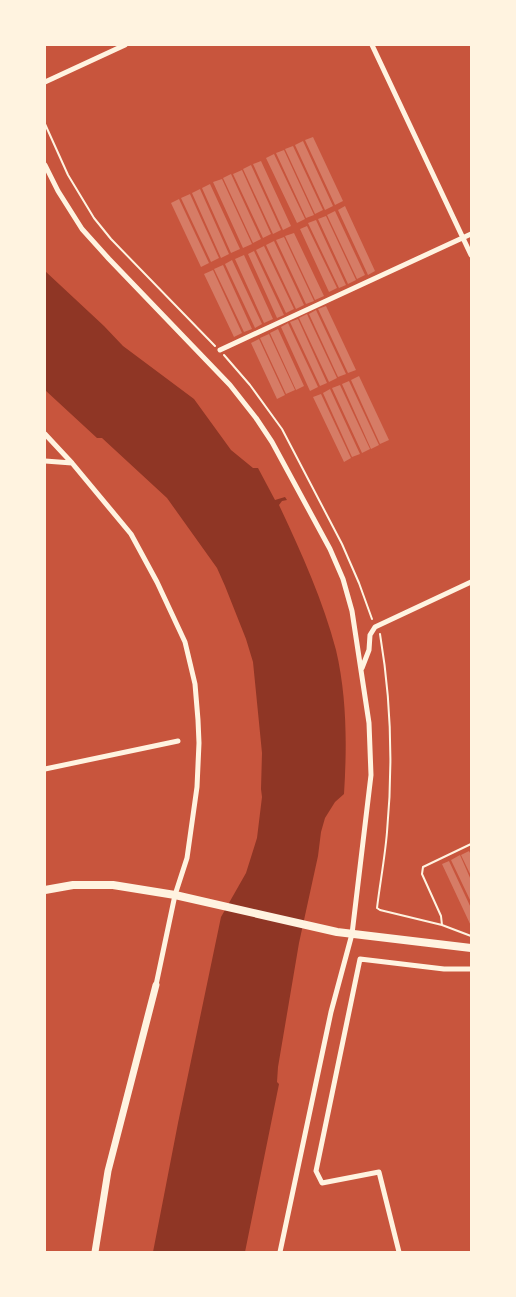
<svg xmlns="http://www.w3.org/2000/svg" width="516" height="1297" viewBox="0 0 516 1297" font-family="Georgia,serif">
<rect width="100%" height="100%" fill="#c8553d"/>
<path fill="#8f3625" d="M45,271L104,326L123,346L194,399L231,450L253,468H258L275,500L285,497L287,500L282,501L279,505C301,552 323,600 336,650C347,697 347,746 344,794L335,802L325,818L321,832L318,856L299,943L278,1067L277,1082L279,1084L245,1252H153L178,1123L221,917L246,873L257,838L262,797L261,789L262,753L253,662L246,639L225,586L217,568L167,498L102,438H97L45,390Z"/>
<path fill="#d67c66" d="M313,137L343,201L335,205L305,140Z
M303,141L333,206L325,210L295,145Z
M293,146L323,210L315,214L285,149Z
M284,150L314,215L306,218L276,153Z
M274,154L305,219L297,223L266,158Z
M261,161L291,226L283,230L253,164Z
M251,165L281,230L273,234L243,169Z
M242,170L271,234L263,238L233,174Z
M231,174L261,239L253,243L223,178Z
M222,179L252,244L243,248L213,182Z
M210,184L240,249L231,253L202,188Z
M200,189L229,254L221,258L192,193Z
M190,194L219,258L211,262L181,198Z
M179,199L209,263L201,267L171,203Z
M345,206L375,271L368,275L338,210Z
M335,211L365,275L357,279L327,215Z
M326,216L356,280L348,284L318,219Z
M316,220L346,285L339,288L308,223Z
M307,226L337,288L329,292L300,229Z
M294,233L324,296L315,300L285,236Z
M284,237L314,301L306,304L276,240Z
M274,241L304,305L296,309L266,245Z
M264,246L294,309L286,313L256,250Z
M254,251L284,315L277,318L248,254Z
M244,255L273,319L264,323L235,259Z
M232,260L262,324L255,328L225,264Z
M223,265L252,329L244,332L214,269Z
M213,270L242,333L234,337L204,274Z
M326,306L356,370L348,373L318,309Z
M316,310L346,374L338,377L309,314Z
M307,314L337,378L329,382L299,318Z
M298,319L327,383L320,386L290,322Z
M288,323L318,387L310,391L281,327Z
M278,329L304,386L296,390L270,333Z
M269,334L295,390L286,394L260,338Z
M259,339L285,395L277,399L251,343Z
M359,376L389,440L380,444L351,380Z
M349,381L379,445L371,449L342,384Z
M340,385L370,449L362,453L332,388Z
M330,389L360,454L352,457L323,393Z
M321,394L351,458L344,462L313,397Z
M469,851L471,855V876L461,855Z
M460,855L471,880V902L451,860Z
M449,861L471,908V926L442,864Z"/>
<g fill="none" stroke-linecap="round" stroke-linejoin="round">
<path stroke="#fff3e0" stroke-width="2" d="M45,124L68,175L94,218L111,239L215,346
M224,355L250,385L282,429L342,544L359,583L372,619
M380,634C391,699 393,767 387,832C385,857 380,883 377,908L380,910L442,925L471,936
M442,925L441,916L422,874L423,867L471,844"/>
<path stroke="#fff3e0" stroke-width="5" d="M372,45L471,255
M45,82L125,45
M45,165L58,191L82,229L109,259L230,385L256,418L272,442L330,549L343,579L352,611L369,723L371,775L352,934L331,1012L280,1252
M220,350L471,234
M45,434L72,463L131,534L157,582L185,642L195,684L198,720L199,743L197,787L187,858L175,895L156,985
M45,461L72,463
M362,668L369,650L370,635L375,627L471,582
M45,769L178,741
M399,1252L379,1172L322,1183L316,1171L360,959L444,969H471"/>
<path stroke="#fff3e0" stroke-width="7" d="M95,1252L108,1171L156,985"/>
<path stroke="#fff3e0" stroke-width="8" d="M45,890L73,885H113L175,895L337,932L471,948"/>
</g>
<rect width="516" height="1297" fill="none" stroke="#fff3e0" stroke-width="92"/>
</svg>
